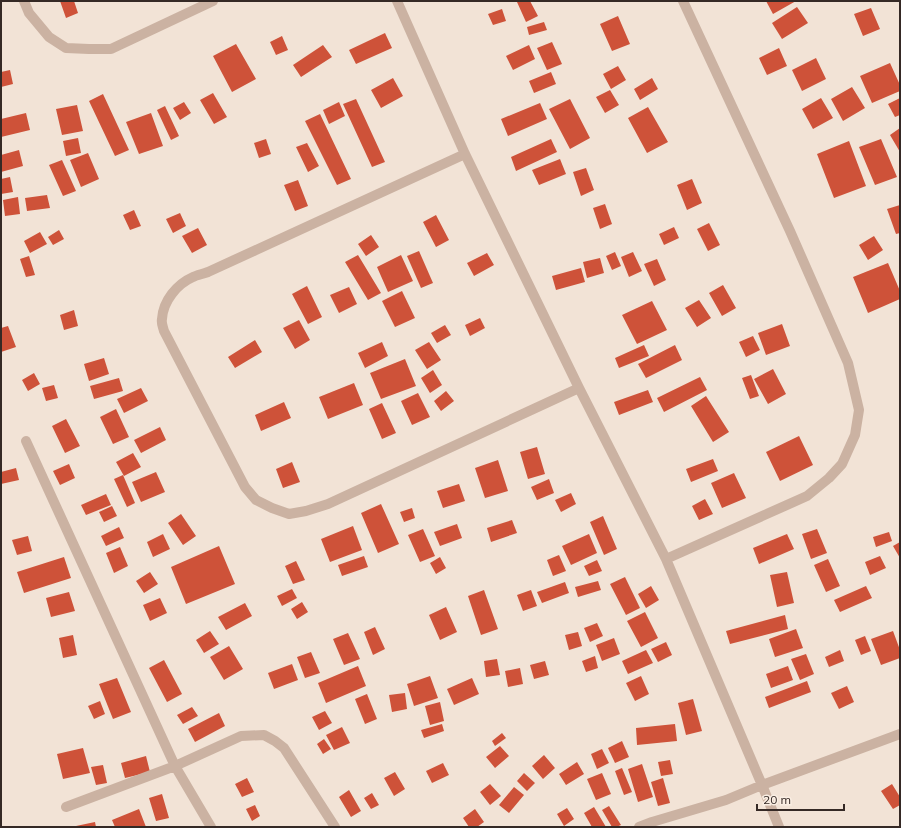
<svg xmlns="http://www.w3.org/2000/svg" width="901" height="828" viewBox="0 0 901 828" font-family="Mulish,sans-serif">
<rect width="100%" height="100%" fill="#f2e3d6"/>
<path fill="#ce5239" d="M60,1H74L78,13L66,18Z
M520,1H530L538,16L526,22L517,2Z
M766,1H796L773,14Z
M797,7L808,23L782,39L772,23Z
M871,8L880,29L863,36L854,14Z
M502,9L506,21L493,25L488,14Z
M618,16L630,44L612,51L600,24Z
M544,22L547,30L529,35L527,27Z
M385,33L392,48L356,64L349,50Z
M282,36L288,50L276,55L270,42Z
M552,42L562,64L547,70L537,48Z
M236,44L256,79L232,92L213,56Z
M323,45L332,57L301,77L293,65Z
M529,45L535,59L513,70L506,56Z
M779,48L787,66L767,75L759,58Z
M816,58L826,79L802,91L792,70Z
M890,63L900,85V91L872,103L860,76Z
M618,66L626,80L611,89L603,74Z
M10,70L13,84L1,87V72Z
M551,72L556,84L534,93L529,81Z
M393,78L403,96L381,108L371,90Z
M652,78L658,89L640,100L634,89Z
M852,87L865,108L843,121L831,99Z
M610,90L619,105L605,113L596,97Z
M213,93L227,117L214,124L200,100Z
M103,94L129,150L115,156L89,101Z
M821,98L833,118L813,129L802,109Z
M900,98V115L895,117L888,104Z
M356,99L385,162L372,167L343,104Z
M570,99L590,138L570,149L549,109Z
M184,102L191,113L180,120L173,108Z
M339,102L345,116L329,124L323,110Z
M540,103L547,119L508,136L501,119Z
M77,105L83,131L62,135L56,109Z
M165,106L179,136L171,140L157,110Z
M648,107L668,142L647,153L628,118Z
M26,113L30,130L1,137V119Z
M151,113L163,146L139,154L126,122Z
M320,114L351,179L337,185L305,121Z
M900,128V152L890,135Z
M78,138L81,153L66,156L63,141Z
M266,139L271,154L259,158L254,143Z
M551,139L557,152L516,171L511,157Z
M881,139L897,177L875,185L859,147Z
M849,141L866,186L834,198L817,154Z
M307,143L319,166L308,172L296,147Z
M19,150L23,166L1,172V155Z
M88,153L99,179L81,187L70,160Z
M560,159L566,174L539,185L532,170Z
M62,160L76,191L63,196L49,165Z
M586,168L594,190L581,196L573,172Z
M10,177L13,192L1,194V179Z
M692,179L702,203L687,210L677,185Z
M298,180L308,206L295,211L284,185Z
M47,195L50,208L27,211L25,198Z
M18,197L20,214L5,216L3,200Z
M605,204L612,224L600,229L593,208Z
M900,205V233L896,234L887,209Z
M134,210L141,226L130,230L123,215Z
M180,213L186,226L173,233L166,219Z
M436,215L449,240L436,247L423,222Z
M709,223L720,245L708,251L697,229Z
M674,227L679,238L664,245L659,234Z
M198,228L207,245L192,253L182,236Z
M59,230L64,239L53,245L48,237Z
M40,232L47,244L30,253L24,241Z
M371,235L379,247L366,256L358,244Z
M874,236L883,250L868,260L859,245Z
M419,251L433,283L421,288L407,256Z
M615,252L621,266L612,270L606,256Z
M633,252L642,271L629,277L621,257Z
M487,253L494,265L474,276L467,263Z
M358,255L381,293L368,300L345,262Z
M401,255L413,281L388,292L377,267Z
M29,256L35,275L26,277L20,259Z
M600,258L604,273L587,278L583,262Z
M657,259L666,280L654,286L644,264Z
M888,263L900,291V299L868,313L853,277Z
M581,268L585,282L556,290L552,276Z
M723,285L736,308L722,316L709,293Z
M307,286L322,317L308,324L292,294Z
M349,287L357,304L339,313L330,295Z
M402,291L415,318L395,327L382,301Z
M699,300L711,318L697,327L685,308Z
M652,301L667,330L637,344L622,315Z
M74,310L78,326L64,330L60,315Z
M480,318L485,328L470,336L465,325Z
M299,320L310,340L295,349L283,328Z
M782,324L790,346L766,355L758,333Z
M445,325L451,335L437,343L431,333Z
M8,326L16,347L1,352V328Z
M753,336L760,350L746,357L739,342Z
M255,340L262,352L235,368L228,357Z
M382,342L388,356L365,368L358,353Z
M429,342L441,360L427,369L415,350Z
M644,345L649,356L619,368L615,358Z
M675,345L682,360L646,378L638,364Z
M104,358L109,374L89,381L84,364Z
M405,359L416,386L381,399L370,373Z
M773,369L786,394L768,404L754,379Z
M433,370L442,385L430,393L421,378Z
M34,373L40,384L28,391L22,380Z
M751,375L759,396L750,399L742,378Z
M700,377L707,390L664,412L657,398Z
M119,378L123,391L94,399L90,386Z
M354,383L363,405L328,419L319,397Z
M54,385L58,398L46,401L42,388Z
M141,388L148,401L124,413L117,399Z
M648,390L653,402L619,415L614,402Z
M446,391L454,401L441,411L434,401Z
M418,393L430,417L412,425L401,401Z
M706,396L729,432L713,442L691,406Z
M284,402L291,418L261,431L255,415Z
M382,403L396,433L382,439L369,409Z
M116,409L129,437L113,444L100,417Z
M66,419L80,446L65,453L52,426Z
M160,427L166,440L141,453L134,440Z
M799,436L813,465L780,481L766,452Z
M537,447L545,474L528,479L520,452Z
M133,453L141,467L124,476L116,462Z
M713,459L718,471L691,482L686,469Z
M498,460L508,491L485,498L475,468Z
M292,462L300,482L283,488L276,469Z
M69,464L75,478L60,485L53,471Z
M16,468L19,480L1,484V472Z
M156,472L165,492L141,502L132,482Z
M734,473L746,498L722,508L711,483Z
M123,475L135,503L127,507L114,479Z
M549,479L554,493L537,500L531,487Z
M459,484L465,501L443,508L437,491Z
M571,493L576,504L561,512L555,500Z
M106,494L111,505L86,515L81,505Z
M705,499L713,514L699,520L692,506Z
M381,504L399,544L378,553L361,513Z
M112,506L117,516L104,522L99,512Z
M412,508L415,518L404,522L400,512Z
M181,514L196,536L183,545L168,523Z
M603,516L617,549L604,555L590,522Z
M512,520L517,533L491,542L487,528Z
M457,524L462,538L440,546L434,532Z
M353,526L362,550L330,562L321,539Z
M119,527L124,538L106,546L101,536Z
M423,529L435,556L420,562L408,535Z
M817,529L827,553L811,559L802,534Z
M889,532L892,541L876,547L873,537Z
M163,534L170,549L153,557L147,542Z
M589,534L597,553L571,565L562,546Z
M787,534L794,549L759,564L753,548Z
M28,536L32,551L17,555L12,540Z
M900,542V558L893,546Z
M219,546L235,584L186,604L171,567Z
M120,547L128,566L114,573L106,553Z
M559,555L566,571L553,576L547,560Z
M364,556L368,567L342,576L338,565Z
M880,556L886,568L870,575L865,562Z
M64,557L71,578L24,593L17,572Z
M440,557L446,568L436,574L430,563Z
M828,559L840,586L826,592L814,565Z
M597,560L602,571L589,576L584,566Z
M296,561L305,580L293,584L285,566Z
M150,572L158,584L144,593L136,581Z
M787,572L794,603L777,607L770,575Z
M625,577L640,608L626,615L610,584Z
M598,581L601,590L578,597L575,587Z
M565,582L569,593L542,603L537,592Z
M651,586L659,600L646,608L638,594Z
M866,586L872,598L840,612L834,600Z
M292,589L297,598L282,606L277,596Z
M484,590L498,629L481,635L468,596Z
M531,590L537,606L523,611L517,595Z
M69,592L75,611L51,617L46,598Z
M160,598L167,613L150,621L143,605Z
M302,602L308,612L297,619L291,609Z
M245,603L252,616L226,630L218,617Z
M446,607L457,632L440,640L429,615Z
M645,612L658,638L641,647L627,621Z
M785,615L788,629L730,644L726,631Z
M597,623L603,636L590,642L584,628Z
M375,627L385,649L373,655L364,632Z
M796,629L803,648L775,657L769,639Z
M210,631L219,644L204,653L196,640Z
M893,631L900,650V658L881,665L871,639Z
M578,632L582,646L569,650L565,635Z
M348,633L360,659L344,665L333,639Z
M73,635L77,655L63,658L59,638Z
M865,636L871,651L861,655L855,640Z
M614,638L620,654L602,661L596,645Z
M666,642L672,655L658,662L651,649Z
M229,646L243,669L224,680L210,657Z
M646,650L653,663L628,674L622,661Z
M840,650L844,661L829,667L825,657Z
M311,652L320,673L305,678L297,657Z
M806,654L814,674L800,680L791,659Z
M595,656L598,668L586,672L582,661Z
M497,659L500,675L486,677L484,661Z
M164,660L182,694L167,702L149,668Z
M545,661L549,675L534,679L530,665Z
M292,664L298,680L274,689L268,673Z
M358,666L366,686L326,703L318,683Z
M788,666L793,680L771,688L766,674Z
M520,668L523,684L508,687L505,671Z
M430,676L438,698L414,706L407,684Z
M641,676L649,694L635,701L626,683Z
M117,678L131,712L113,719L99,684Z
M472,678L479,694L454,705L447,689Z
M807,681L811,692L769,708L765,697Z
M847,686L854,702L839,709L831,693Z
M405,693L407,709L392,712L389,695Z
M367,694L377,719L365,724L355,699Z
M693,699L702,731L686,735L678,703Z
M100,701L105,714L94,719L88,706Z
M440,702L444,721L430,725L425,706Z
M192,707L198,716L183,724L177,715Z
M325,711L332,723L319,730L312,717Z
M219,713L225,726L195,742L188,729Z
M442,724L444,731L424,738L421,730Z
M675,724L677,741L637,745L636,728Z
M342,727L350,743L334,750L326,735Z
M502,733L506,738L495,746L492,741Z
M324,739L331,749L323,754L317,744Z
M622,741L629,757L615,763L608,748Z
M500,746L509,756L495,768L486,757Z
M83,748L90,773L63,779L57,754Z
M602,749L609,763L597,769L591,754Z
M544,755L555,768L543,779L532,766Z
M146,756L150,772L125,778L121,763Z
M670,760L673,774L661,776L658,762Z
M577,762L584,774L566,785L559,774Z
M443,763L449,775L432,783L426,771Z
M642,764L653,797L638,802L628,769Z
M103,765L107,783L96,785L91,767Z
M622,768L632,792L624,795L615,771Z
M395,772L405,789L394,796L384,778Z
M524,773L535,783L527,791L517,781Z
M602,773L611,794L596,800L587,779Z
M247,778L254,792L242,797L235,784Z
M663,778L670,803L658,806L651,782Z
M490,784L501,796L490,805L480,792Z
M892,784L900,797V805L893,809L881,791Z
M514,787L524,795L509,813L499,805Z
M349,790L361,811L351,817L339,797Z
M372,793L379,805L371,809L364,798Z
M162,794L169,818L156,821L149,798Z
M255,805L260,816L252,821L246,809Z
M609,806L621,825L616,827H612L602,810Z
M594,807L606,827H592L584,813Z
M567,808L574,819L564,826L557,814Z
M139,809L146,827H115L112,820Z
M475,809L484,822L477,827H469L463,818Z
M95,822L96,827H76V826Z"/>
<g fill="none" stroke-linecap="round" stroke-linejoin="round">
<path stroke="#cbb2a2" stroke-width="10" d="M24,1L29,13L49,37L66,48L89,49H111L213,1
M397,1L465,154L579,388L666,559L762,785L900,734
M465,154L208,272C203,274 197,275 193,277C177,284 163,301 162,319C161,323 163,327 164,331L245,487L256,500L272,508L289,514L306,511L328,504L579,388
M26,441L175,766L211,827
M666,559L807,496L829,478L842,464L855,435L859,410L848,363L790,231L683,1
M66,807L175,766L241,736L264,735L275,741L284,748L335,827
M639,827L652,822L726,800L762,785L779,827"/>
</g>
<rect width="901" height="828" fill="none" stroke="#352925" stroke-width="4"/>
<path d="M757 804v6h87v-6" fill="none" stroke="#352925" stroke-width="2"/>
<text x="763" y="804" font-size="12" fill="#352925" stroke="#faeee3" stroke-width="3" paint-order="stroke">20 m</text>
</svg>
